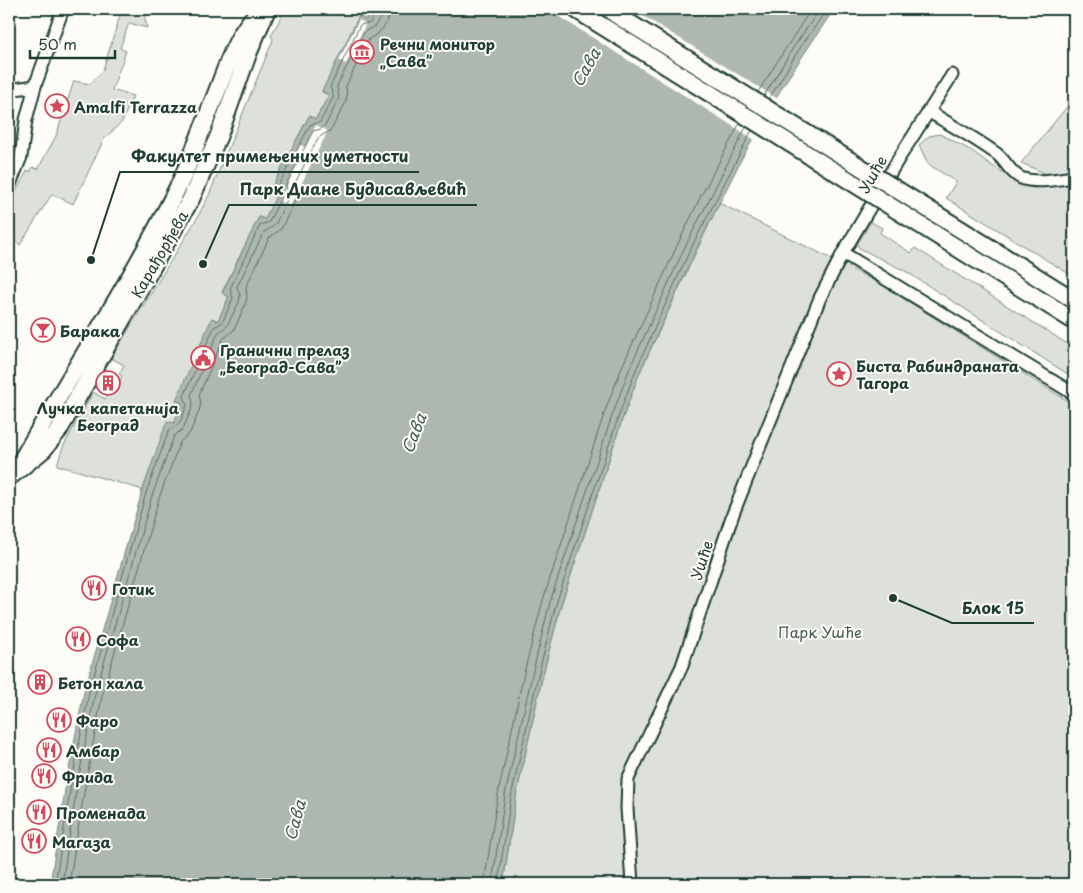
<svg xmlns="http://www.w3.org/2000/svg" width="1083" height="893" viewBox="0 0 1083 893" font-family="'Playpen Sans',sans-serif">
<rect width="100%" height="100%" fill="#fdfcf7"/>
<filter id="ink" filterUnits="userSpaceOnUse"><feTurbulence type="fractalNoise" baseFrequency=".02" numOctaves="2"/><feDisplacementMap in="SourceGraphic" scale="10" xChannelSelector="R" yChannelSelector="G"/><feConvolveMatrix kernelMatrix="1 2 1 2 8 2 1 2 1" color-interpolation-filters="sRGB"/></filter>
<g filter="url(#ink)">
<path fill="#dde0db" stroke="#7e8e88" d="M122,9H143L147,28L129,23L120,48L126,51L112,90L133,96L122,122L104,139L73,204L52,194L20,245L9,235V205L27,171H31L32,167L38,169L56,136L74,81L90,84L103,70Z
M286,9H373L366,20L359,16L322,92L329,95L315,120L309,116L270,190L277,194L265,220L259,217L222,292L229,296L218,321L212,318L177,401L182,403L174,424L167,422L142,492L140,489L57,465L63,447L93,392L105,399L110,390L114,392L122,376L119,374L124,365L111,358L196,220L209,195L273,40L271,35Z
M1074,98V173L1049,175L1021,163Z
M940,134L972,151L994,167L1024,184L1074,185V277L946,198L956,182L928,164L919,145L929,136Z
M719,203L850,268L882,285L1074,405V884H503L516,797L542,678L561,605L623,417L639,374Z
M871,222L882,228L880,233L911,253L915,248L1074,348V378L905,271L859,248L857,244Z"/>
<path fill="#aeb8b1" stroke="#75877f" d="M373,9H834L784,84L742,158L694,254L639,374L623,417L561,605L542,678L516,797L503,884H50L66,784L84,692L142,492L167,421L174,423L182,403L176,400L212,318L218,321L229,297L222,293L259,217L265,219L277,194L270,191L309,116L316,119L329,95L322,91L359,16L366,20Z"/>
<path fill="#fdfcf7" d="M547,9H632L778,99L755,140Z
M359,20L366,24L346,64L339,60Z
M316,125L328,131L290,206L279,201L297,165L292,162L300,145L305,147Z"/>
<g fill="none" stroke-linecap="round" stroke-linejoin="round">
<path stroke="#586e66" stroke-width="1" d="M758,92L811,9
M764,96L793,48L820,9
M769,99L798,51L827,9
M55,884L71,785L89,693L146,493L169,430C181,425 182,417 187,405L184,396L214,327L222,323L233,298L230,289L260,225L269,222L282,195L278,186L310,125L320,122L333,98V94L330,87L360,25L370,23L376,12L377,9
M62,884L77,786L95,694L152,496L174,436L183,429L192,408L193,402L191,395L218,333L227,326L239,302L240,295L237,287L264,232L275,225L287,200L288,193L286,185L313,131L321,129L326,124L339,98L337,86L364,32L375,26L382,15L383,9
M69,884L85,787L102,696L159,498L180,442L190,433L199,411L201,403L199,395L223,339L234,330L245,305L247,297L246,287L269,238L281,229L294,203L296,194L294,185L318,138L331,130L345,104L347,96L346,86L369,39C381,33 390,23 390,9
M484,884L498,794L524,673L543,600L605,411L622,367L677,246L702,194L740,123
M492,884L505,795L532,675L550,602L613,413L629,370L684,249L746,127
M498,884L511,797L538,676L556,604L619,415L635,372L689,252L752,130"/>
<g stroke="#1f3d34" stroke-width="15">
<path id="street" d="M9,90L35,86
M928,111C951,125 975,138 997,154C1006,161 1010,173 1021,178C1036,184 1058,179 1074,177
M9,187L21,157L26,120L35,86L63,9
M843,253L1074,394
M632,884L627,808L628,779L682,666L733,514L760,446L820,298L843,253L899,158L952,75"/>
</g>
<g stroke="#1f3d34" stroke-width="20">
<path id="secondary" d="M19,465C72,371 132,281 179,185C193,155 204,124 216,94C227,66 237,31 260,11
M12,475L43,450L59,430L191,199L219,135L248,54L267,9"/>
</g>
<use href="#street" stroke="#fdfcf7" stroke-width="11"/>
<use href="#secondary" stroke="#fdfcf7" stroke-width="16"/>
<g stroke="#1f3d34" stroke-width="20" stroke-linecap="butt">
<path id="secondary-bridge" d="M575,9L1074,321
M615,14L1074,300"/>
</g>
<use href="#secondary-bridge" stroke="#fdfcf7" stroke-width="16"/>
</g>
</g>
<defs>
<g id="museum-ring" transform="scale(1.25)"><circle r="9.5" fill="#fdfcf7" stroke="#d1495b" stroke-width="1.5"/><path d="M0-6L6-3V-2H-6V-3ZM-5-1h2V3h-2ZM-1-1h2V3h-2ZM3-1h2V3H3ZM-6 4H6V6H-6Z" fill="#d1495b"/></g>
<g id="sight-ring" transform="scale(1.25)"><circle r="9.5" fill="#fdfcf7" stroke="#d1495b" stroke-width="1.5"/><path d="M0-6L1.8-2.2L6-1.7L2.9 1.2L3.7 5.4L0 3.3L-3.7 5.4L-2.9 1.2L-6-1.7L-1.8-2.2Z" fill="#d1495b"/></g>
<g id="bar-ring" transform="scale(1.25)"><circle r="9.5" fill="#fdfcf7" stroke="#d1495b" stroke-width="1.5"/><path d="M-6-5H6L.8 .8V4.5H3.5V6h-7V4.5H-.8V.8Z" fill="#d1495b"/></g>
<g id="civic-ring" transform="scale(1.25)"><circle r="9.5" fill="#fdfcf7" stroke="#d1495b" stroke-width="1.5"/><path d="M-.6-6.5H3V-4.5H.6V-3L4-1V1h2V6H-6V1h2V-1L-.6-3ZM-1.2 2.5V6h2.4V2.5Z" fill="#d1495b"/></g>
<g id="building-ring" transform="scale(1.25)"><circle r="9.5" fill="#fdfcf7" stroke="#d1495b" stroke-width="1.5"/><path d="M-4-6H4V6H1V3H-1V6H-4ZM-2.5-4.3h1.7v1.8h-1.7ZM.8-4.3h1.7v1.8H.8ZM-2.5-1h1.7V.8h-1.7ZM.8-1h1.7V.8H.8Z" fill="#d1495b"/></g>
<g id="restaurant-ring" transform="scale(1.25)"><circle r="9.5" fill="#fdfcf7" stroke="#d1495b" stroke-width="1.5"/><path d="M-5-6h1v4h1v-4h1v4h1v-4h1v5L-1.5 .5V6h-2V.5L-5-1ZM5-6V6H3V1.5H1.5Q1.5-4 5-6Z" fill="#d1495b"/></g>
</defs>
<g fill-rule="evenodd">
<use href="#museum-ring" x="362" y="52"/>
<use href="#sight-ring" x="57" y="106"/>
<use href="#bar-ring" x="43" y="330"/>
<use href="#civic-ring" x="203" y="358"/>
<use href="#sight-ring" x="839" y="374"/>
<use href="#building-ring" x="108" y="383"/>
<use href="#restaurant-ring" x="94" y="588"/>
<use href="#restaurant-ring" x="78" y="639"/>
<use href="#building-ring" x="40" y="682"/>
<use href="#restaurant-ring" x="59" y="720"/>
<use href="#restaurant-ring" x="49" y="750"/>
<use href="#restaurant-ring" x="44" y="776"/>
<use href="#restaurant-ring" x="39" y="812"/>
<use href="#restaurant-ring" x="34" y="841"/>
</g>
<g text-anchor="middle" dominant-baseline="central" stroke-width="4" stroke-linejoin="round" paint-order="stroke">
<g font-size="15" font-weight="bold" fill="#1f3d34" stroke="#fdfcf7" text-anchor="start">
<text x="380" y="43">Речни монитор<tspan x="380" dy="17">„Сава”</tspan></text>
<text x="74" y="106">Amalfi Terrazza</text>
<text x="60" y="330">Барака</text>
<text x="220" y="349">Гранични прелаз<tspan x="220" dy="17">„Београд-Сава”</tspan></text>
<text x="856" y="365">Биста Рабиндраната<tspan x="856" dy="17">Тагора</tspan></text>
<text x="108" y="407" text-anchor="middle">Лучка капетанија<tspan x="108" dy="17">Београд</tspan></text>
<text x="112" y="588">Готик</text>
<text x="96" y="639">Софа</text>
<text x="58" y="682">Бетон хала</text>
<text x="76" y="720">Фаро</text>
<text x="66" y="750">Амбар</text>
<text x="62" y="776">Фрида</text>
<text x="56" y="812">Променада</text>
<text x="52" y="841">Магаза</text>
</g>
<g font-size="15" fill="#1f3d34" stroke="#fdfcf7">
<text transform="translate(872 174) rotate(-60)">Ушће</text>
<text transform="translate(159 254) rotate(-60)">Карађорђева</text>
<text transform="translate(701 560) rotate(-72)">Ушће</text>
</g>
<g font-size="15" fill="#455e55" stroke="#fdfcf7">
<text x="820" y="631">Парк Ушће</text>
</g>
<g font-size="16" font-style="italic" fill="#435c53" stroke="#fdfcf7">
<text transform="translate(585 67) rotate(-61)">Сава</text>
<text transform="translate(413 433) rotate(-69)">Сава</text>
<text transform="translate(294 820) rotate(-75)">Сава</text>
</g>
</g>
<path fill="none" stroke="#1f3d34" stroke-width="2" d="M91 260L120 172H419M203 264L229 205H477M893 598L952 623H1034"/>
<g fill="#1f3d34" stroke="#fdfcf7" stroke-width="2">
<circle cx="91" cy="260" r="5"/>
<circle cx="203" cy="264" r="5"/>
<circle cx="893" cy="598" r="5"/>
</g>
<g font-size="16" text-anchor="middle" font-weight="bold" fill="#1f3d34" stroke="#fdfcf7" stroke-width="4" stroke-linejoin="round" paint-order="stroke">
<text x="270" y="162">Факултет примењених уметности</text>
<text x="353" y="195">Парк Диане Будисављевић</text>
<text x="993" y="614">Блок 15</text>
</g>
<rect width="1083" height="893" fill="none" stroke="#fdfcf7" stroke-width="30"/>
<rect x="15" y="15" width="1053" height="863" fill="none" stroke="#1f3d34" stroke-width="2" filter="url(#ink)"/>
<path d="M30 50v8h85v-8" fill="none" stroke="#1f3d34" stroke-width="2.5"/>
<text x="38" y="50" font-size="15" fill="#1f3d34" stroke="#fdfcf7" stroke-width="4" paint-order="stroke">50 m</text>
</svg>
